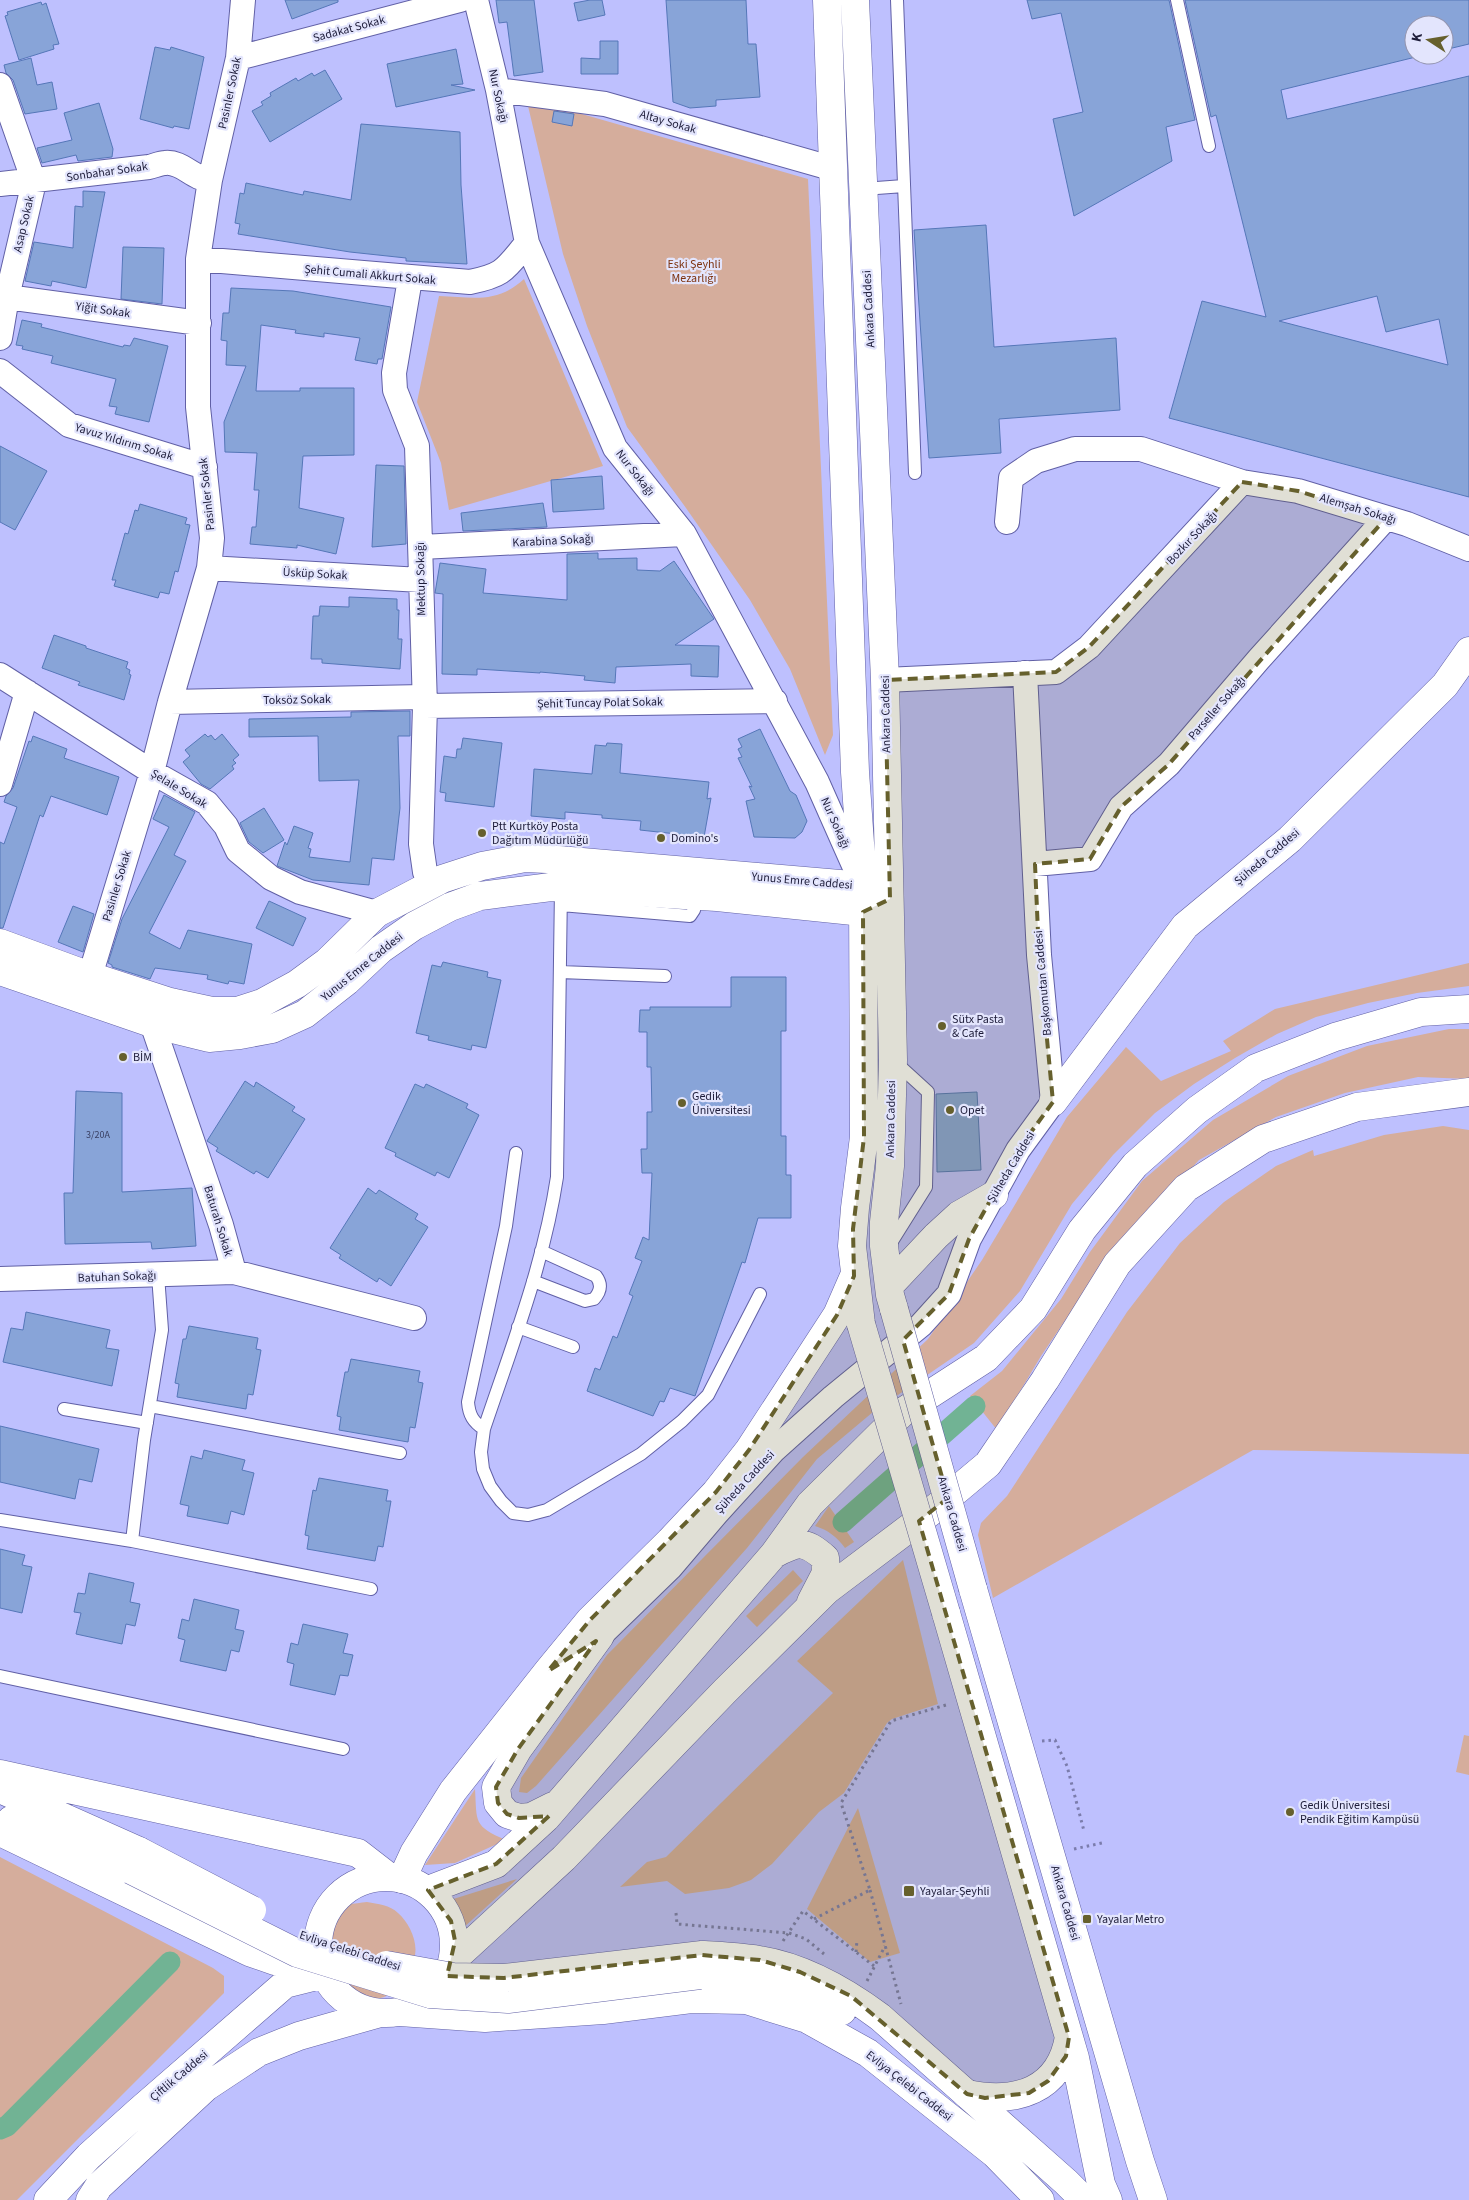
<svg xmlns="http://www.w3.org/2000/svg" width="1469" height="2200" viewBox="0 0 1469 2200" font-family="'Source Sans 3',sans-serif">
<rect width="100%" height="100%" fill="#bec0fe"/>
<path fill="#d5ad9c" d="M528,106L561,108L808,179L833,735L825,755L790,669L750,600L686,508L627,427L587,326L563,254Z
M524,279L603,466L449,510L441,463L417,402L439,296C473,297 497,304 524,279Z
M1469,963V986L1417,993L1368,1003L1316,1017L1277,1034L1235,1058L1194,1084L1155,1113L1113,1155L1072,1204L1020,1291L974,1343L873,1412L817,1459L747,1548L536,1786L527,1793L519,1792L521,1778L607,1655L803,1457L928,1339L982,1260L1067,1117L1126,1047L1161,1081L1231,1051L1223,1041L1275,1009Z
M1449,1029H1469V1079L1418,1077L1345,1093L1276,1117L1199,1160L1145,1219L1081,1297L1041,1356L997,1430L970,1396L1002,1371L1061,1299L1090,1252L1142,1181L1213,1120L1288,1076L1367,1046Z
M1443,1126L1469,1130V1454L1253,1450L993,1598L978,1535L981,1523L1007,1496L1127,1312L1180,1243L1224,1202L1276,1166L1313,1150L1314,1156L1384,1135Z
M829,1506L854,1542L845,1548C837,1537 828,1530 815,1526Z
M903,1560L938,1704L892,1719L887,1723L844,1793L819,1812L772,1864L751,1880L729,1888L685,1894L667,1881L620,1887L647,1862L666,1857L833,1693L797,1661Z
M793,1570L803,1581L757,1627L746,1616Z
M1464,1735L1469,1736V1775L1456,1772Z
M475,1789C477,1822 473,1826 506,1840L455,1863L425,1865Z
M858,1808L900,1953L870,1962L807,1909Z
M0,1857L213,1968L224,1976V1993L17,2200H0Z
M517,1879L462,1929L447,1901Z
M367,1902C378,1904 390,1905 398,1913C411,1924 422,1950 411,1964C405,1972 395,1989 388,1995C383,1999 372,1999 366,1999C346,1999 333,1989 325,1971C323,1967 320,1962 318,1957C313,1936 330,1914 348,1905C354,1903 361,1903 367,1902Z"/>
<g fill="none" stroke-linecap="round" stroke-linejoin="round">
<path stroke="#71b394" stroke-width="21" d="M843,1522L975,1406
M0,2129L7,2126L170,1962"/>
</g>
<path fill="#88a4d8" stroke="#5577b8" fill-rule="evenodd" d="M285,0H338V2L292,19Z
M496,0H534L543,72L514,76L507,22L499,23Z
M590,0H602L605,15L578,21L574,3Z
M666,0H746L748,44H756L760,97L716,100V106L690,108L673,102Z
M1027,0H1169L1195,120L1166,127L1172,161L1074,216L1053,119L1083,112L1061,13L1032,19Z
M1185,0H1469V44L1444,50V25H1414V55H1424L1281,90L1287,119L1469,76V497L1169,418L1202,301L1266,317L1216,115L1211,117ZM1377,296L1386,332L1439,319L1448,365L1279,321Z
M41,2L42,5L46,3L59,44L53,45L54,49L19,60L5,16L8,15L7,12Z
M600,41H618V74H581V58L600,59Z
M155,47L170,50L171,47L204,57L189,129L174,126L173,128L140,119Z
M456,49L463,84L451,85L475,90L396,107L387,64Z
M31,58L37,85L52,82L57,109L25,114L13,80L6,73L4,65Z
M325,70L342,99L270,142L252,111L263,105L261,102L271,96L270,93L296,78L298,81L312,73L314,76Z
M99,103L113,149L112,157L78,161L76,155L42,163L37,148L72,140L64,113Z
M554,111L574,114L572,126L552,122Z
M361,124L460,132L461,185L467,264L406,261V258L350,252L238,234L240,224L235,223L240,193L244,194L246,183L303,195L304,191L351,200Z
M83,191L105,192L86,288L52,281L51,286L25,281L34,242L73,248L75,206L83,207Z
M986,225L994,347L1116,338L1120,410L999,419L1001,453L929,458L914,230Z
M123,247L164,248L162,304L121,299Z
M231,288L293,291L391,307L382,359H378L377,364L355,360L360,338L324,333V337L295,333L296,330L261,325L256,391H300V388H354V455L303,456L299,508L344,518L336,554L297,545V548L250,544L252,527H256L259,490H254L257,453L225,452L224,422L246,366L226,365L227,341L221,340L223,313H229Z
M22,320L42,324L41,327L123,347L124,345L130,346L134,338L168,346L149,422L115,414L117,407L109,406L116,379L51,363L53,356L22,349L23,346L16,345Z
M0,446L47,471L15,530L0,522Z
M376,465L404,466L406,544L372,547Z
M602,476L604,509L553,512L551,480Z
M543,503L547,527L463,531L461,513Z
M140,504L187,518L185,524L190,525L178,572L175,571L169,594L160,592L158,598L114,586L116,580H112L125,533L128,534L135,510L138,511Z
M598,553V559L637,558V570L660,571L674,561L714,619L675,645L719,646L718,677L691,676V664L616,667L615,683L584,680L585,676L540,672V673L477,669V675L442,674L443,594L435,593L440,563L486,569L483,593L567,600V554Z
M349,597L397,599V610H399L398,639H402L400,669L322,663V659H311L313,616H319L320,606L349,607Z
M54,635L86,646V648L128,662L126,668L130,670L129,674L131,675L124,700L78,685L80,682L42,668Z
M410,711V736H398L400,808L394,860L372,858L369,885L313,880L277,866L285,842L287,845L294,826L313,833L308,848L311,849L309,857L350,862L359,780L319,781L318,736L249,737V719L351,717V712Z
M760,729L790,791L796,795L807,821L802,832L795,838L754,837L746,801L755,799L749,786L752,787L738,758L742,757L738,749L742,747L738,739Z
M205,734L208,737L211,735L215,740L222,734L239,755L233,760L236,763L232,766L234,769L210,789L201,784L183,762L190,756L185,750Z
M33,736L67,749L64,758L119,777L107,815L51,796L43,817L40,815L3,928H0V842L4,844L17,807L4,802L6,796L13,788L29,741L31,742Z
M463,738L502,743L494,807L445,801L446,793L440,792L444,756L456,758L457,749H461Z
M607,743L622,744L620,773L709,782L707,799L711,798L704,837L640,830L641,821L602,818V815L565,812V819L531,816L534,769L592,774L595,745L606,746Z
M164,795L195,812L174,855L186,861L149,933L180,949L188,930L252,944L244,984L229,981L228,984L207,979L208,975L155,968L150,979L112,967V965L108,963L122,919L169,827L153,819Z
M264,808L284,840L263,853L249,842L240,823Z
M269,901L306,918L293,946L256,928Z
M73,906L94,914L83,952L58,942Z
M443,962L488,972L487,977L501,980L486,1048L472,1045L471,1050L428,1040L429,1036L416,1033L432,965L441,967Z
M731,977H786V1031H781V1136H786V1175H791V1218H758L745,1263L742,1262L695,1396L670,1388L664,1402L660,1401L653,1416L587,1391L595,1368L600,1370L613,1336L617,1338L633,1296L629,1294L642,1261L635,1258L643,1237L649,1240L652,1173H642L641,1149H647V1112H652L651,1067H647V1032H639L640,1010H650V1007H731Z
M245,1081L254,1087L256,1082L295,1107L292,1111L305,1119L268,1178L256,1171L254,1174L216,1151L218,1148L207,1141Z
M415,1084L424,1088L426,1084L468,1104L466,1108L479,1115L449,1178L437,1172L435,1176L395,1156L396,1153L385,1148Z
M76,1091L122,1093V1192L192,1188L196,1246L152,1249L151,1242L65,1244L64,1193H73Z
M977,1092L981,1170L937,1172L936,1094Z
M368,1188L376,1194L379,1190L418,1214L415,1219L428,1227L391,1286L379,1278L377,1282L339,1258L341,1255L330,1248Z
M26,1312L110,1330L106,1348L119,1350L112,1386L3,1362L11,1328L23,1330Z
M189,1326L258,1338L256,1349L261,1350L253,1395L248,1394L246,1409L177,1397L179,1384L175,1383L183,1339H186Z
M351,1359L420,1371L418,1382L423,1383L415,1428L410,1427L408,1442L339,1430L341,1417L337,1416L345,1372H348Z
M0,1426L99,1449L92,1482L79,1479L75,1499L0,1482Z
M204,1450L245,1460L242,1470L254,1473L244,1515L231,1511L228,1524L187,1516L189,1506L180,1504L191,1456L202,1459Z
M319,1478L388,1490L386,1501H391L383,1547L378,1546L375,1561L307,1549L309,1536L305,1535L313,1490L316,1491Z
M0,1549L25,1555L22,1565L32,1567L22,1613L0,1608Z
M89,1573L134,1583L130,1602L140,1604L135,1626L126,1624L122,1644L76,1634L81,1613L74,1612L78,1593L85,1594Z
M194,1599L239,1610L235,1629L244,1631L239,1652L231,1650L226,1671L180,1661L185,1640L178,1638L182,1619L189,1621Z
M303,1624L348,1634L343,1653L353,1655L348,1676L340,1675L335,1695L290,1685L294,1664L287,1662L291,1643L298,1645Z"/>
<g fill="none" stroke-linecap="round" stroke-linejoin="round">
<g stroke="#6160a6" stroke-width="14">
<path id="lane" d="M897,0L915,473
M1177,0L1209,146
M863,189L904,186
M561,888L557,1177C544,1263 512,1346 484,1429L481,1452L483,1469L490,1486L501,1501L513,1513L528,1515L547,1510L641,1454L682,1421L708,1395L760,1294
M561,905L690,916L694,910L697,896
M560,972L665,976
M889,1246L926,1187L928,1092L894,1061
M533,1281L585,1301L594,1299C601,1291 602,1284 596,1276L541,1251
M518,1327L573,1347
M150,1406L400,1453
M64,1409L147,1423
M484,1429C473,1422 469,1415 468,1402L506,1226L516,1153
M0,1520L132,1541L371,1589
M132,1541L144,1440L162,1330L158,1275
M0,1676L343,1749"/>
</g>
<g stroke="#6160a6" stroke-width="26">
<path id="street" d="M476,0L498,90L527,243L615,448L684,534L817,782L860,879
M238,58L460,0
M0,85L34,182L7,297L0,338
M498,90L605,104L834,169
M0,184L149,167C154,166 160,163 165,163C182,161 193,179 210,180
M198,259L470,282C505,275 505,269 527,243
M410,279L394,373L395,390L417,446L425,706L421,844L425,872L430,885
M7,297L199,323
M0,371L69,425L205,467
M1242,482L1298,491L1407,524L1469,549
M421,547L684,534
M209,568L421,580
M0,675L152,772L207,803L226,826L238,851L271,878L300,892L377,913
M885,680L1056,672L1089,647L1242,482L1141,449H1075L1036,461L1011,478L1007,522
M170,702L424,697
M425,706L775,701
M0,784L27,692
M1035,864L1090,859L1121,807L1169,764L1259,659L1386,518
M90,976L152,772L170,702L209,568L212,538L198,407V259L210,180L238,58L243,0
M152,1023L221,1225L234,1272L414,1318
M0,1279L234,1272
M585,1646L600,1636L670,1568L716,1514L774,1450L833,1397L921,1325L949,1294L969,1239L1018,1150L1053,1102L1039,955L1025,673"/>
</g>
<g stroke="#6160a6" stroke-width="29">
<path id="secondary" d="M1053,1102L1185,926L1290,839L1445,685L1469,651
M774,1554C798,1542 803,1539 825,1558L826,1573L811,1602
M0,1774L358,1853L389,1877
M0,1789L139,1851
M553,1806L531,1817L519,1818L507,1814L498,1803L496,1787L518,1749L600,1636
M11,1820L52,1835L131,1870
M0,1832L249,1952L275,1961L319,1965
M318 1945a68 68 0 1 1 136 0a68 68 0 1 1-136 0Z
M428,1890L496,1864L546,1818L774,1554L810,1504L904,1411L986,1358L1033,1309L1082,1230L1135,1165L1197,1110L1256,1068L1335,1037L1421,1012L1469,1009
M702,1955C721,1956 741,1957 759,1960C803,1967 845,1991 880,2017L1066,2182L1084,2200
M453,1960L564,1858L725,1691L827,1590L933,1510L988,1464L1045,1380L1117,1264L1186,1188L1263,1139L1357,1107L1469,1092
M700,1975C714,1976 729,1975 743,1977C778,1984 810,1998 842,2011
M400,2012L485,2018L603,2010L691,1999L746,2000L807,2019L868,2053L995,2154L1040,2200
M48,2200L89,2156L139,2111L285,1984L325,1974
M90,2200L99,2186L206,2087L259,2052L299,2036L380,2013"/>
</g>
<g stroke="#6160a6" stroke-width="29">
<path id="primary" d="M827,0L855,772L863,886L864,1137L855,1208L852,1246L861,1324
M855,0L885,680L893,1060L890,1166L884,1222V1246L890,1295L894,1309
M0,943L90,976L170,1002L212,1011H237L262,1003L297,984L327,962L377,913L442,879L482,866L525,858L547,859L863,886L879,894
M0,971L160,1026L209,1038L240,1035L272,1029L305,1014L347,981L381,949L414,926L450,907L480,896L551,887L717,897L863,912L880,904
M889,1286L936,1236L959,1215L994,1195
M973,1589L1140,2161L1153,2200
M946,1613L1075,2058L1101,2184L1108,2200
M402,1879L414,1853L453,1791L548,1671L590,1620L670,1541L716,1492L749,1450L837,1315L854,1276
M967,2094C1016,2104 1060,2091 1069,2037"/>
</g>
<path stroke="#7b7cac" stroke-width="3" stroke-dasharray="2.5 4" stroke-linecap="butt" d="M1042,1741L1055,1740L1067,1766L1084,1831
M1074,1849L1102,1843
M870,1890L901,2004
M676,1913L677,1924L789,1933L806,1939L824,1954
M814,1919L870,1890L841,1803L891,1721L946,1705
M783,1941L803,1911L874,1966
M856,1952L857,1940
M867,1981L885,1946"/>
<use href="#lane" stroke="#fff" stroke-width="12"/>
<use href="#street" stroke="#fff" stroke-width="24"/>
<use href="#secondary" stroke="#fff" stroke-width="28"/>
<use href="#primary" stroke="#fff" stroke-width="28"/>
<g stroke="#6160a6" stroke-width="29" stroke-linecap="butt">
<path id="secondary-bridge" d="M139,1851L252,1910
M131,1870L297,1953L430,1994L508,1999L700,1975
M386,1965L453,1977L504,1978L702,1955"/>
</g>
<g stroke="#6160a6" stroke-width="29" stroke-linecap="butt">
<path id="primary-bridge" d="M894,1309L973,1589
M861,1324L946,1613"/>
</g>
<use href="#secondary-bridge" stroke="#fff" stroke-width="28"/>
<use href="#primary-bridge" stroke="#fff" stroke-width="28"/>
</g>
<path fill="#66602d" fill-opacity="0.2" stroke="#66602d" stroke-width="4" stroke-dasharray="10 6" stroke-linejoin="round" d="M1242,482L1298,491L1386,518L1169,764L1121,807L1090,859L1035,864L1039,955L1053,1102L1018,1150L969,1239L949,1294L903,1340L948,1498L919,1521L1069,2037L1066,2056L1048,2081L1029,2093L985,2098L967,2094L851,1996L800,1972L760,1960L702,1955L504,1978L447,1976L455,1941L451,1921L428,1890L496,1864L549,1816L519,1818L507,1814L498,1803L496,1787L518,1749L596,1641L548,1671L590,1620L716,1492L749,1450L837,1315L854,1276L853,1229L864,1137L863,912L890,899L885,680L1056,672L1089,647Z"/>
<g fill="#66602d" stroke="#e3e5fd" stroke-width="2">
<circle cx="482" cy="833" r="5"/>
<circle cx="661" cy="838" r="5"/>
<circle cx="942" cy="1026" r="5"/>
<circle cx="123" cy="1057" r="5"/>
<circle cx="682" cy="1103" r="5"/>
<circle cx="950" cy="1110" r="5"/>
<circle cx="1290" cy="1812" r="5"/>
<rect x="903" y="1885" width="12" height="12" rx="2.5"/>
<rect x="1082" y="1914" width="10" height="10" rx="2.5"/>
</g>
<g text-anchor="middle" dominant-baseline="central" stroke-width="4.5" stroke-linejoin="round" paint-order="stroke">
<g font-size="10" fill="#383e61">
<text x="98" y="1135">3/20A</text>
</g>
<g font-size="12" fill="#1d1c39" stroke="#e3e5fd">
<text transform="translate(349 29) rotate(-15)">Sadakat Sokak</text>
<text transform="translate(230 93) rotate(-78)">Pasinler Sokak</text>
<text transform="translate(498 96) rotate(78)">Nur Sokağı</text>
<text transform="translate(668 122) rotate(16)">Altay Sokak</text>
<text transform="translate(107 172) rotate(-8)">Sonbahar Sokak</text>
<text transform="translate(24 224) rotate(-77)">Asap Sokak</text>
<text transform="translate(370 275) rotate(5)">Şehit Cumali Akkurt Sokak</text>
<text transform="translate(869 309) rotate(-93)">Ankara Caddesi</text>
<text transform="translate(103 310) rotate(8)">Yiğit Sokak</text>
<text transform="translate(124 442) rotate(17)">Yavuz Yıldırım Sokak</text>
<text transform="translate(635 473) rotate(52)">Nur Sokağı</text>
<text transform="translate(207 494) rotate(-96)">Pasinler Sokak</text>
<text transform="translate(1358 509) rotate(17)">Alemşah Sokağı</text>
<text transform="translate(1192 538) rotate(-47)">Bozkır Sokağı</text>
<text transform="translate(553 541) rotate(-3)">Karabina Sokağı</text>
<text transform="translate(315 574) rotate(3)">Üsküp Sokak</text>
<text transform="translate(421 579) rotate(-91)">Mektup Sokağı</text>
<text transform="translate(297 700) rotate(-1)">Toksöz Sokak</text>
<text transform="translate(600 703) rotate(-1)">Şehit Tuncay Polat Sokak</text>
<text transform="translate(1217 708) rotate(-49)">Parseller Sokağı</text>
<text transform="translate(886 714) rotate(-91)">Ankara Caddesi</text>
<text transform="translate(179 789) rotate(31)">Şelale Sokak</text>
<text transform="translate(835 823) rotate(66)">Nur Sokağı</text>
<text transform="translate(1267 857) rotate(-40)">Şüheda Caddesi</text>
<text transform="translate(802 881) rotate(5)">Yunus Emre Caddesi</text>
<text transform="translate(117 886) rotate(-73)">Pasinler Sokak</text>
<text transform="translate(362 967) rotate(-39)">Yunus Emre Caddesi</text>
<text transform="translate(1043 983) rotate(-95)">Başkomutan Caddesi</text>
<text transform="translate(891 1119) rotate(-89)">Ankara Caddesi</text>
<text transform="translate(1011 1167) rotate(-59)">Şüheda Caddesi</text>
<text transform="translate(218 1221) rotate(73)">Baturah Sokak</text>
<text transform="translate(117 1277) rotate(-2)">Batuhan Sokağı</text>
<text transform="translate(745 1482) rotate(-47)">Şüheda Caddesi</text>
<text transform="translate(952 1514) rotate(74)">Ankara Caddesi</text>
<text transform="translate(1065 1903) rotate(74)">Ankara Caddesi</text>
<text transform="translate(350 1951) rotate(18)">Evliya Çelebi Caddesi</text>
<text transform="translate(179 2076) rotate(-40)">Çiftlik Caddesi</text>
<text transform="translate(909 2086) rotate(38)">Evliya Çelebi Caddesi</text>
</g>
<g font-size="12" fill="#7d3310" stroke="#e3e5fd">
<text x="694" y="264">Eski Şeyhli<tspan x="694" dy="14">Mezarlığı</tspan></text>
</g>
<g font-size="12" fill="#1d1c39" stroke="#e3e5fd" text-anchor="start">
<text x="492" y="826">Ptt Kurtköy Posta<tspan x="492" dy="14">Dağıtım Müdürlüğü</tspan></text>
<text x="671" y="838">Domino's</text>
<text x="952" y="1019">Sütx Pasta<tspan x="952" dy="14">&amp; Cafe</tspan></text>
<text x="133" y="1057">BİM</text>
<text x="692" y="1096">Gedik<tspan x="692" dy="14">Üniversitesi</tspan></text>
<text x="960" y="1110">Opet</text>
<text x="1300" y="1805">Gedik Üniversitesi<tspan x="1300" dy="14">Pendik Eğitim Kampüsü</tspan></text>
<text x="920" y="1891">Yayalar-Şeyhli</text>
<text x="1097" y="1919">Yayalar Metro</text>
</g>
</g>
<g transform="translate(1429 40) rotate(282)"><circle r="24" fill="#e3e5fd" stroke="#9495af"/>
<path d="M0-4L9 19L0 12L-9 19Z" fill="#66602d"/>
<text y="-8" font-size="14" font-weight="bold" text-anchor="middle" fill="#1d1c39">K</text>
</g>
</svg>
